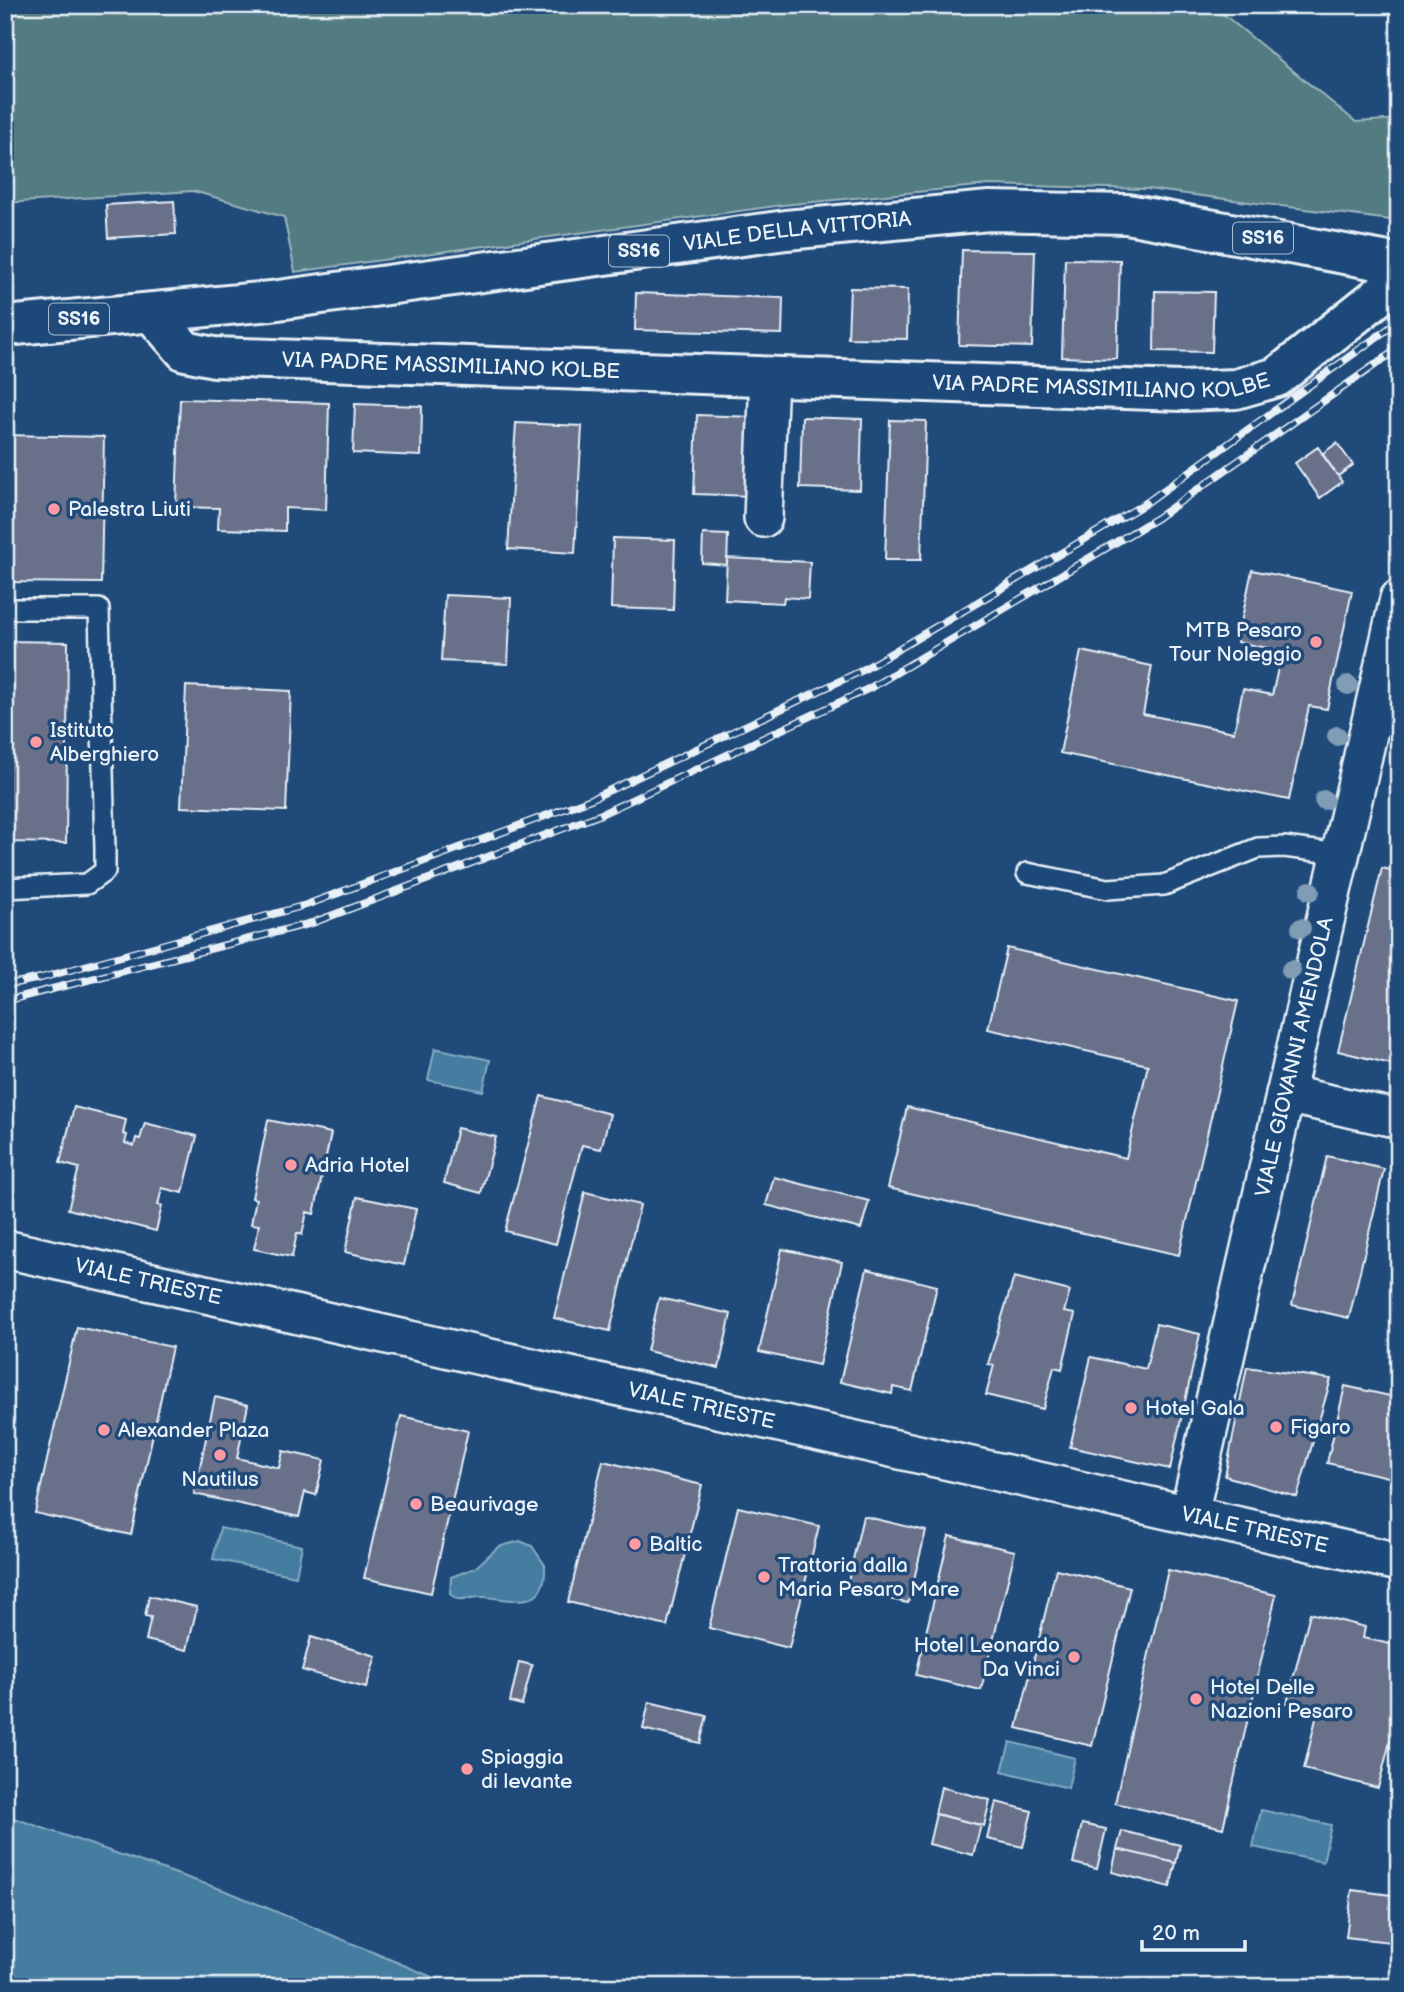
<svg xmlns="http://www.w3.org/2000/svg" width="1404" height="1992" viewBox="0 0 1404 1992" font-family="'Balsamiq Sans',sans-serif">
<rect width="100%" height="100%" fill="#1f4a7a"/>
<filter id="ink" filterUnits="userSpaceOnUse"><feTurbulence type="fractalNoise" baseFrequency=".0143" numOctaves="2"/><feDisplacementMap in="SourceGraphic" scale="14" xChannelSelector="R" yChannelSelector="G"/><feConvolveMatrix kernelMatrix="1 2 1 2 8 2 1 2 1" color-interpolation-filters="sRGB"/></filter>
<g filter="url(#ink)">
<path fill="#527b82" stroke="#9db6bd" stroke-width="2" d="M5,5H1212L1356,122L1399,119V221L1147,189L988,185L783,205L295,272L284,217L193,191L5,203Z"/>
<path fill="#457da0" stroke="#86abc3" stroke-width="2" d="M435,1048L490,1060L483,1091L428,1080Z
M220,1528L302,1546L296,1576L213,1559Z
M520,1541L532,1546L545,1565C547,1610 515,1600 485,1597C476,1596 467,1600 457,1599L450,1594L451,1577L475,1568L498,1547Z
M1010,1742L1075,1758L1068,1788L1002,1771Z
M1261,1810L1331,1825L1323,1862L1253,1847Z
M5,1815L229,1892L456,1987H5Z"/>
<path fill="#68708a" stroke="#e8f1f8" stroke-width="2" d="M174,201L176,234L108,238L106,205Z
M962,250L1035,251L1032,347L959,345Z
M1065,259L1120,260L1117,359L1062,357Z
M850,288L908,289L907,339L848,338Z
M1155,291L1214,292L1212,352L1154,351Z
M636,293L783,298L782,334L635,330Z
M180,399L329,403L326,510L285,508V531L218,529L219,508L176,507Z
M355,404L422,406L421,456L353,453Z
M697,415L755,417L753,496L694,494Z
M802,417L862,419L860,490L800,488Z
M890,420L926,421L921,560H885Z
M516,423L582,426L575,553L508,549Z
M5,435L104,437L101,583L5,582Z
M1337,443L1353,465L1338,476L1322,454Z
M1318,447L1342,482L1320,498L1295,463Z
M703,534L728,535L727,565L702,563Z
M613,538L675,540L673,610L611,608Z
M727,558L810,562L808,599L784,597L783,603L725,600Z
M1252,570L1352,591L1327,709L1309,706L1289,800L1060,753L1081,651L1152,666L1143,714L1234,732L1243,689L1272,695L1282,651L1237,642Z
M445,595L511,598L508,664L441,661Z
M5,641L68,642L66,843L5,842Z
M186,686L291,691L286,811L181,807Z
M1382,868L1399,872V1066L1338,1051Z
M1007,948L1238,1001L1179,1255L888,1188L907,1107L1126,1158L1148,1065L988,1029Z
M541,1096L610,1114L601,1149L582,1145L556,1244L505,1231Z
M74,1107L126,1120L123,1134L127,1135L125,1143L134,1146L136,1138L140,1139L145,1123L197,1136L183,1193L162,1188L158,1205L162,1206L156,1231L68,1209L79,1168L60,1163Z
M268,1120L331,1133L314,1214L307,1212L302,1235L297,1233L292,1257L254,1249L259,1225L251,1224L256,1199L252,1198Z
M457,1128L496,1137L481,1193L444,1183Z
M1327,1156L1384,1169L1349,1318L1292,1305Z
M774,1177L869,1201L861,1229L766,1205Z
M585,1192L640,1205L610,1331L554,1318Z
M357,1197L416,1209L404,1265L345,1252Z
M782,1249L842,1262L819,1365L759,1352Z
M867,1269L937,1286L912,1391L893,1387L892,1394L840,1382Z
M1014,1277L1070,1291L1064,1312L1075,1314L1062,1369L1054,1367L1043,1409L986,1395L994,1365L988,1364Z
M659,1298L731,1314L719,1368L647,1351Z
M1156,1324L1200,1334L1170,1469L1070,1447L1091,1357L1146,1369Z
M77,1327L172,1347L131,1535L35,1513Z
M1247,1367L1331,1379L1297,1497L1225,1476Z
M1345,1386L1399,1398L1397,1479L1327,1463Z
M215,1397L248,1405L237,1458L279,1468L283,1451L324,1460L316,1495L305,1492L299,1517L194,1494Z
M401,1416L468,1431L431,1593L364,1578Z
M603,1461L702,1485L667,1626L568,1602Z
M738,1507L819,1526L789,1648L709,1628Z
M863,1516L926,1531L908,1603L846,1590Z
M949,1536L1015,1551L981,1690L916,1675Z
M1056,1569L1130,1587L1092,1746L1017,1728Z
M1168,1570L1276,1595L1223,1828L1115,1803Z
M149,1596L197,1607L187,1650L146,1640L151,1617L145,1616Z
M1310,1613L1365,1627L1363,1638L1399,1646V1707L1378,1788L1304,1769L1318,1710L1287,1703Z
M311,1637L376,1656L366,1688L302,1670Z
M519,1662L532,1665L522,1705L510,1702Z
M649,1702L707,1716L700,1743L643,1729Z
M941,1787L990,1800L984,1826L935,1814Z
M996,1802L1032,1811L1023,1847L987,1839Z
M936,1814L981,1825L973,1855L929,1844Z
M1082,1824L1106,1829L1097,1869L1073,1863Z
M1122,1831L1180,1845L1176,1863L1117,1849Z
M1117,1849L1176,1863L1170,1887L1112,1872Z
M1352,1890L1399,1896V1943L1346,1937Z"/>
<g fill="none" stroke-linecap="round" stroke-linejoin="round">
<g stroke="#e8f1f8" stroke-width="24">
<path id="lane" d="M5,609H99L105,850V871L87,884L5,888
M1027,873L1108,889L1164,885L1258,848L1284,847L1340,854"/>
</g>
<g stroke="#e8f1f8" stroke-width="42">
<g id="street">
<path d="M763,518L769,376"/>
<path d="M1285,1094L1399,1119"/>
<path id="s1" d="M5,1249L1399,1562"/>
<path id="s2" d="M1189,1514L1399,599"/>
</g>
</g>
<g stroke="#e8f1f8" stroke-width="44">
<g id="secondary">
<path id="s3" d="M152,313L185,351L214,357L1182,391L1236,389L1277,377L1399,280"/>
</g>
</g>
<g stroke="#e8f1f8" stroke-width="44">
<g id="primary">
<path id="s4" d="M5,326L271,301L786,230L989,211L1127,214L1399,264"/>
</g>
</g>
<use href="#lane" stroke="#1f4a7a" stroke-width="19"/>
<use href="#street" stroke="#1f4a7a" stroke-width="37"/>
<use href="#secondary" stroke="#1f4a7a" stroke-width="38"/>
<use href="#primary" stroke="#1f4a7a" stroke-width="38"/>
<g stroke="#e8f1f8" stroke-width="8">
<path id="rail" d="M5,985L41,978L306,905L591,799L861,671L1146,503L1399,321
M5,1001L312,923L599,815L870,688L1157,518L1399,348"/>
</g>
<use href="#rail" stroke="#1f4a7a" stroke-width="5" stroke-dasharray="16" stroke-linecap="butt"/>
</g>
<g fill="#819cb5">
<circle cx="1348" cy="685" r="10"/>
<circle cx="1337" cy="736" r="10"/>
<circle cx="1324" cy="800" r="10"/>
<circle cx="1310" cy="891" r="10"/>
<circle cx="1301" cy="928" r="10"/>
<circle cx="1291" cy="970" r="10"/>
</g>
</g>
<g fill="#ff9aa2" stroke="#1f4a7a" stroke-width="2.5">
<circle cx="54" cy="509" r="7"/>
<circle cx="1316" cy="642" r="7"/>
<circle cx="36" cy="742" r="7"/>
<circle cx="291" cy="1165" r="7"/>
<circle cx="1131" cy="1408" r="7"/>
<circle cx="1276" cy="1427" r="7"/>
<circle cx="104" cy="1430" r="7"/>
<circle cx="220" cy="1455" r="7"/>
<circle cx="416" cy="1504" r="7"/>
<circle cx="635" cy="1544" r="7"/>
<circle cx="764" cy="1577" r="7"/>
<circle cx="1074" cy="1657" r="7"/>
<circle cx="1196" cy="1699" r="7"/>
<circle cx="467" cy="1769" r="7"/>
</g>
<g text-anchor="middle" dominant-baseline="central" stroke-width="7" stroke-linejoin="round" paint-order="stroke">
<g fill="#1f4a7a" stroke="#acbfd2" stroke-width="2">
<rect x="1233" y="222.5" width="60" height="31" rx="5"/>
<rect x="609" y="235.5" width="60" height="31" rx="5"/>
<rect x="49" y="303.5" width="60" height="31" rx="5"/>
</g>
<g font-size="19" font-weight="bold" fill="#e8f1f8">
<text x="1263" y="238">SS16</text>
<text x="639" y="251">SS16</text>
<text x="79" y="319">SS16</text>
</g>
<g font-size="21" fill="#e8f1f8" stroke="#1f4a7a">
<text stroke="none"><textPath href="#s4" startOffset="798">VIALE DELLA VITTORIA</textPath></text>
<text stroke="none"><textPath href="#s3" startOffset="317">VIA PADRE MASSIMILIANO KOLBE</textPath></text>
<text stroke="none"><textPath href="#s3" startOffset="968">VIA PADRE MASSIMILIANO KOLBE</textPath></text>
<text stroke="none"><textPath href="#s2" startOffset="469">VIALE GIOVANNI AMENDOLA</textPath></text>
<text stroke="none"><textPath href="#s1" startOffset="147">VIALE TRIESTE</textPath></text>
<text stroke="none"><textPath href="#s1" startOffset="714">VIALE TRIESTE</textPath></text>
<text stroke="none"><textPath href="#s1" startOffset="1281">VIALE TRIESTE</textPath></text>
</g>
<g font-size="21" fill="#e8f1f8" stroke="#1f4a7a" text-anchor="start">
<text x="68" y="509">Palestra Liuti</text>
<text x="1302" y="630" text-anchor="end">MTB Pesaro<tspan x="1302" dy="24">Tour Noleggio</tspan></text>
<text x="50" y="730">Istituto<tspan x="50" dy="24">Alberghiero</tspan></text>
<text x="305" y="1165">Adria Hotel</text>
<text x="1145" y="1408">Hotel Gala</text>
<text x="1290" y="1427">Figaro</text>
<text x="118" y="1430">Alexander Plaza</text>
<text x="220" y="1479" text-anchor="middle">Nautilus</text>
<text x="430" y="1504">Beaurivage</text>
<text x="649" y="1544">Baltic</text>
<text x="778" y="1565">Trattoria dalla<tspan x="778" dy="24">Maria Pesaro Mare</tspan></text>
<text x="1060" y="1645" text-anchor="end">Hotel Leonardo<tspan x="1060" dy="24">Da Vinci</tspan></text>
<text x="1210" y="1687">Hotel Delle<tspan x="1210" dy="24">Nazioni Pesaro</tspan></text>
<text x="481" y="1757">Spiaggia<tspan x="481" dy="24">di levante</tspan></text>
</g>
</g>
<rect width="1404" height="1992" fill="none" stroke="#1f4a7a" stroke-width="28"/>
<rect x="14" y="14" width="1376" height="1964" fill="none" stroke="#e8f1f8" stroke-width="2.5" filter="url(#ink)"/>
<path d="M1142 1940v10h103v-10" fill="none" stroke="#e8f1f8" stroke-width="3.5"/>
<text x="1152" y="1940" font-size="21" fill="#e8f1f8" stroke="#1f4a7a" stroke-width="5" paint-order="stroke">20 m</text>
</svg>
